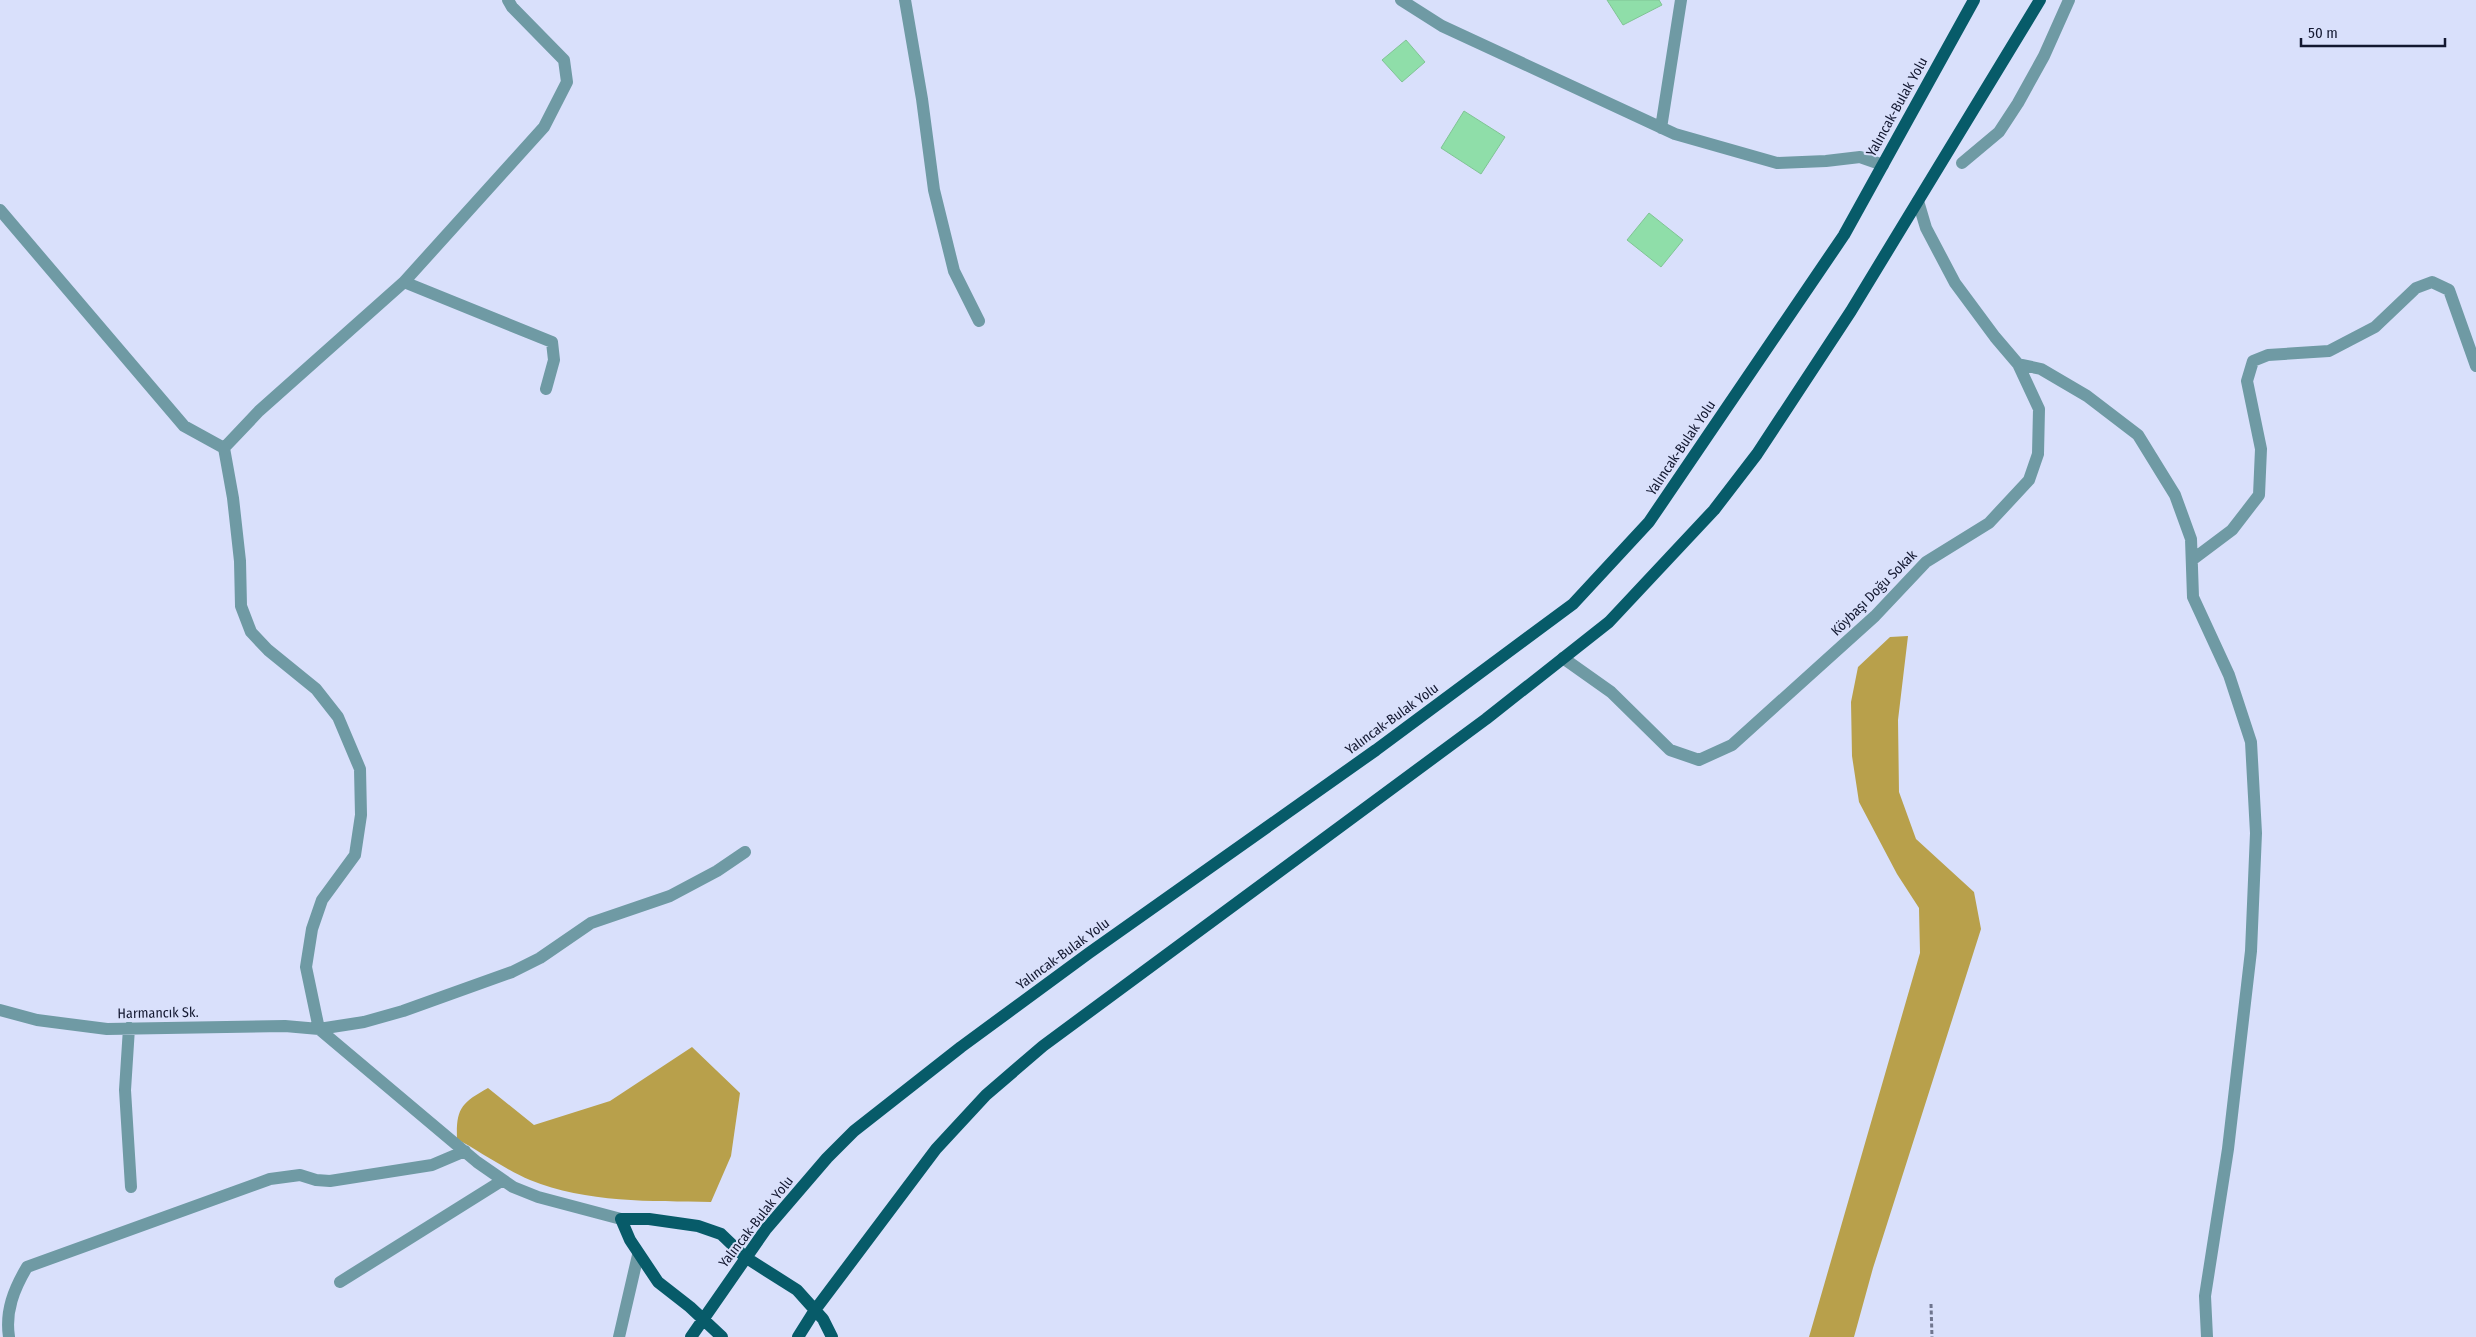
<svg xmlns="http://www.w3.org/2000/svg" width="2476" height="1337" viewBox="0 0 2476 1337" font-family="'Fira Sans Condensed',sans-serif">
<rect width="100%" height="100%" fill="#d9e0fb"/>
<path fill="#b8a04b" d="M1908,636L1898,720L1899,792L1916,839L1974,892L1981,929L1873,1268L1854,1337H1809L1920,953L1919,908L1897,874L1859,802L1852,756L1851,702L1858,667L1890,637Z
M692,1047L740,1093L731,1156L711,1202C652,1201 586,1203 530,1180C508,1171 479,1151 457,1139C456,1109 461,1103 488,1088L534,1125L610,1101Z"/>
<path fill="#8fdea9" stroke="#80c495" d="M1607,0H1659L1662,5L1623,25Z
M1406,40L1425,62L1402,82L1382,60Z
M1464,111L1505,137L1481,174L1441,148Z
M1649,213L1683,240L1661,267L1627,240Z"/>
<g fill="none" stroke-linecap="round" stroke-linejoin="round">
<path stroke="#6f758e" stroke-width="3" stroke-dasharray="4 2.5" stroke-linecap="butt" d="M1931,1304L1932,1337"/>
<path stroke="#6f9aa4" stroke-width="12" d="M508,0L512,7L564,60L567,82L544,127L404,282L259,411L224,448L233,498L240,561L241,606L251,632L268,650L316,689L338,717L360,769L361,815L355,855L322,900L312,929L306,967L319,1029L477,1162L513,1187L538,1197L621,1219
M905,0L922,99L934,190L954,271L979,321
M1401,0L1442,26L1675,134L1777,163L1826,161L1860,157L1883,165
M1661,128L1681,0
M1962,163L1999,132L2018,103L2044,56L2069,0
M0,210L184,426L224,448
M404,282L552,342L554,360L546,389
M2018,364L2041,369L2087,396L2138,435L2175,495L2191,539L2193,597L2229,675L2251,742L2256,833L2251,951L2228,1149L2205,1296L2207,1337
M2192,560L2232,530L2259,495L2261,449L2247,381L2253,361L2268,355L2329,351L2375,327L2416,288L2432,282L2449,290L2476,366
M1563,658L1611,692L1670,750L1699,760L1732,745L1875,616L1926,562L1989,523L2029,480L2038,454L2039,409L2018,364L1995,337L1955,283L1926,228L1918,201
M0,1010L37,1020L107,1029L285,1026L319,1029L364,1022L403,1011L512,972L540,958L591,923L670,896L717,871L745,852
M129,1028L125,1090L131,1187
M340,1282L503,1180
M9,1337C5,1311 14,1289 27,1267L270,1179L300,1175L316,1180L330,1181L432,1165L465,1151
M619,1337L638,1255"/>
<path stroke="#075b69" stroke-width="12" d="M691,1337L766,1229L827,1158L854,1131L961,1047L1089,953L1376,750L1573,604L1649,522L1844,235L1974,0
M722,1337L690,1307L658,1282L630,1240L621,1219H649L698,1226L721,1234L745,1257L797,1290L823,1319L832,1337
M798,1337L815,1310L936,1149L986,1095L1043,1046L1486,719L1609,622L1714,510L1757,454L1851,311L2040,0"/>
</g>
<g text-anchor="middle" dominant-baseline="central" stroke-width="4" stroke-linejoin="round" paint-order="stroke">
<g font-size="14" fill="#131830" stroke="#d9e0fb">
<text transform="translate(1897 107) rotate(-61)">Yalıncak-Bulak Yolu</text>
<text transform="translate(1681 448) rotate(-56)">Yalıncak-Bulak Yolu</text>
<text transform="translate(1874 593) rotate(-45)">Köybaşı Doğu Sokak</text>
<text transform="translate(1392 719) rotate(-36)">Yalıncak-Bulak Yolu</text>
<text transform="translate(1063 954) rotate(-36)">Yalıncak-Bulak Yolu</text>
<text transform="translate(158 1013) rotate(-1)">Harmancık Sk.</text>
<text transform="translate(756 1222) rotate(-52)">Yalıncak-Bulak Yolu</text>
</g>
</g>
<path d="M2301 38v8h144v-8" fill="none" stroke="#131830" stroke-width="2.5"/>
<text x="2308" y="38" font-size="15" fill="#131830" stroke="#d9e0fb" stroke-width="4" paint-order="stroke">50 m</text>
</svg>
